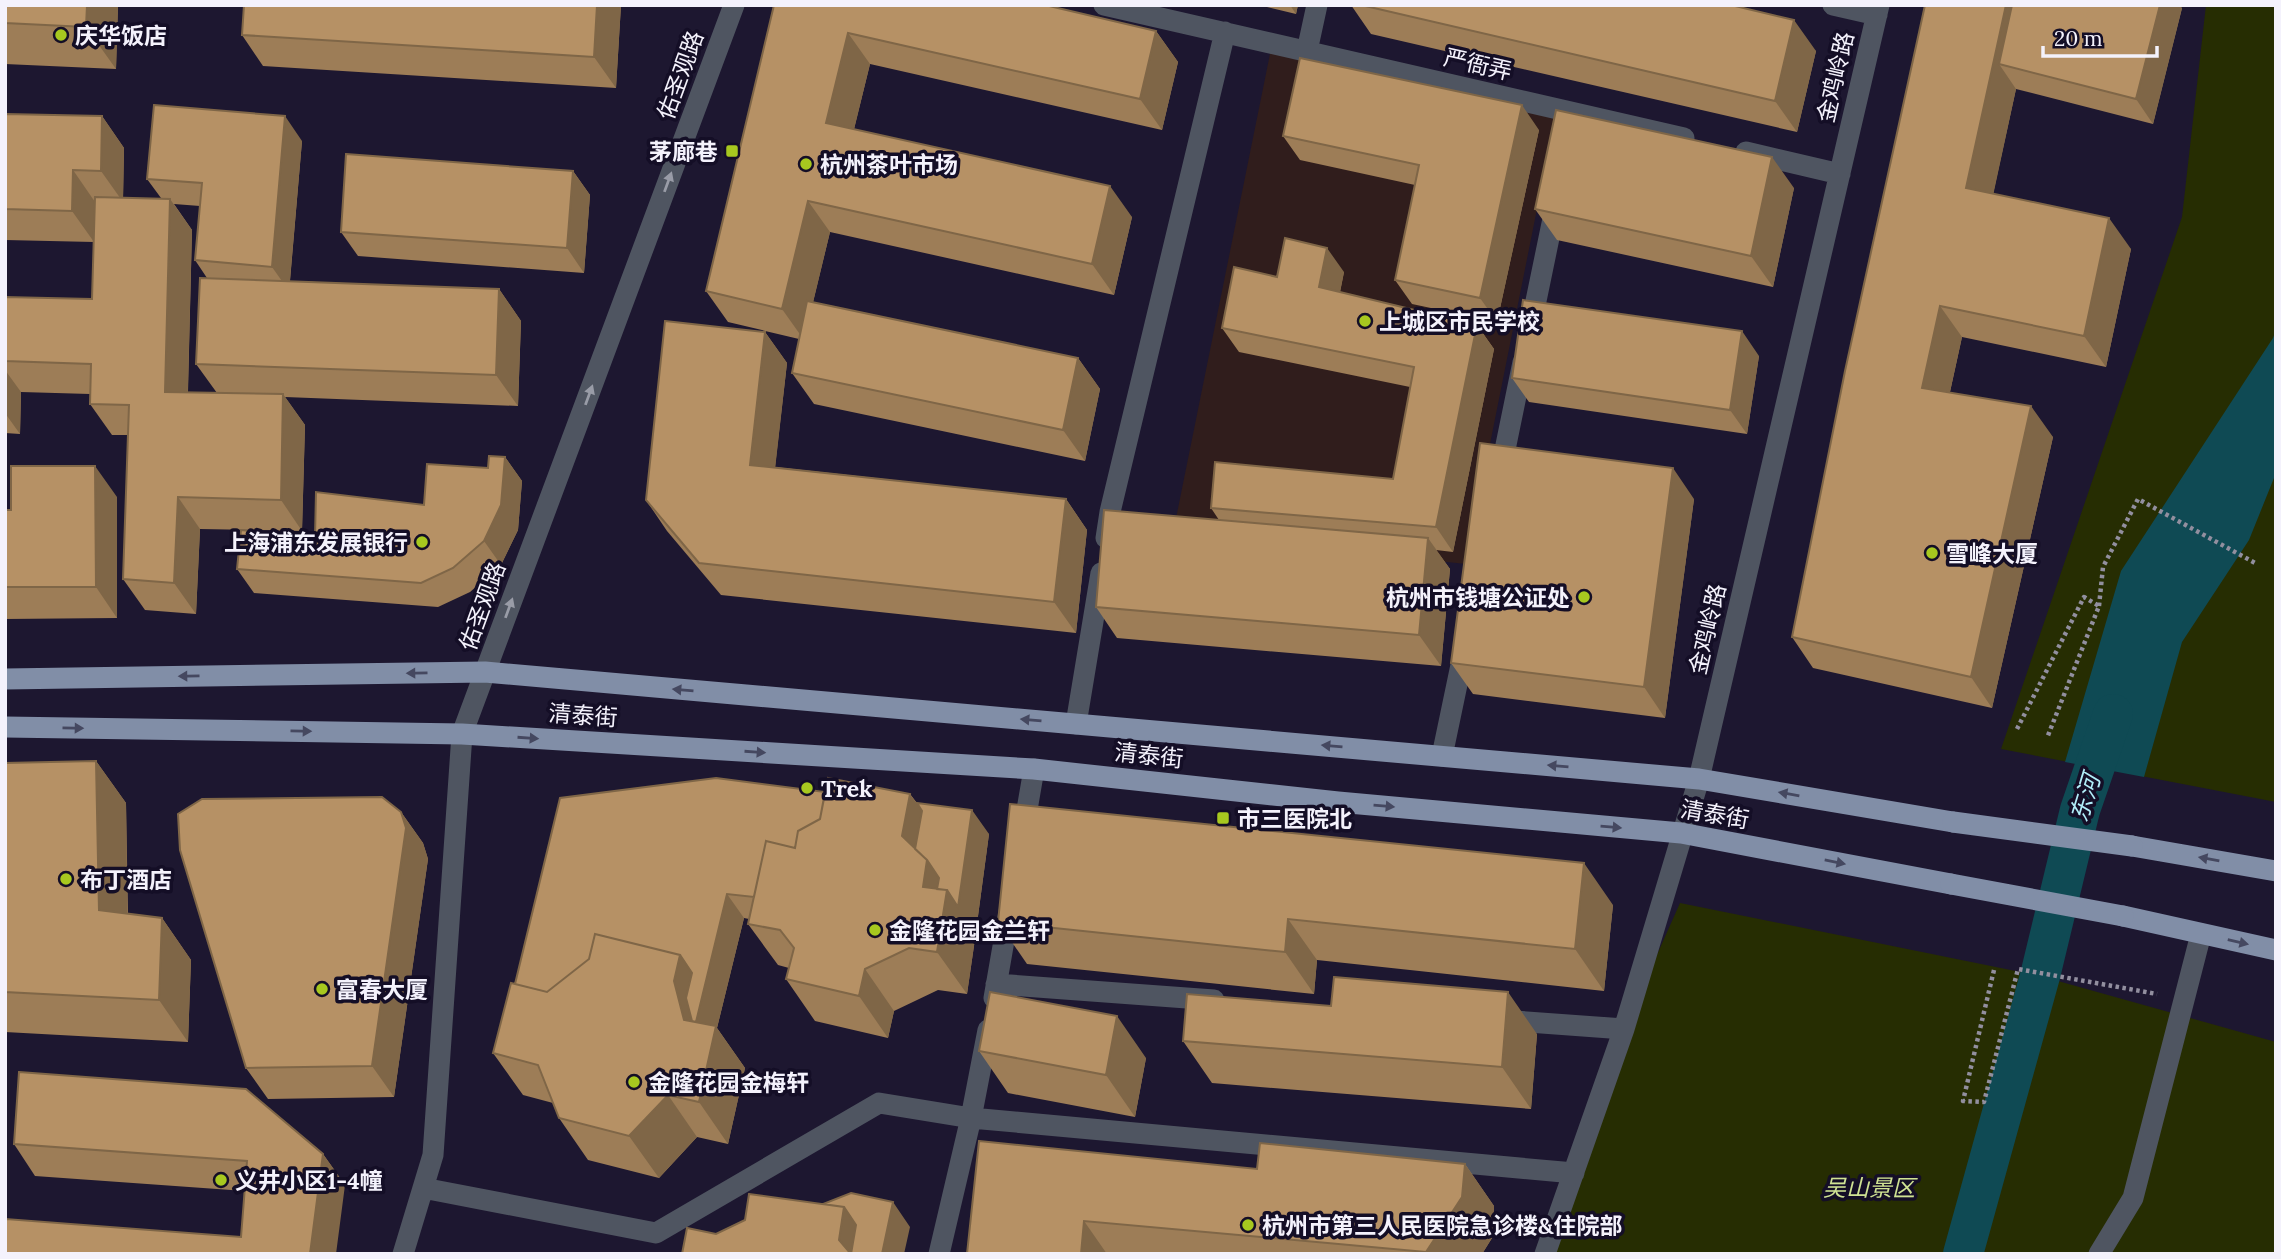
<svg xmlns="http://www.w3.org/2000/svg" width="2281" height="1259" viewBox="0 0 2281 1259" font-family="Lora,'Noto Sans SC',serif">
<rect width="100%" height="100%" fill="#1d1730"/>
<path fill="#301d1c" d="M1272,44L1557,109L1466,564L1173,533Z"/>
<path fill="#262d02" d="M2206,5H2276V802L2001,749L2182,217Z
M1680,903L2040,976L2276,1042V1254H1553L1624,1029Z"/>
<path fill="#0f4a54" d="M2276,330V473L2249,540L2182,642L2144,777L2065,762L2121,571L2273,338Z"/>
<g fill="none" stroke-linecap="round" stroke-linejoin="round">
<path stroke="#0f4a54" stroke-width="40" d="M1963,1254L2040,976L2080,810L2113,714"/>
<path stroke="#928f9f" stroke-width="4.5" stroke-dasharray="3.5 3.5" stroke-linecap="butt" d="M2099,606L2103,567L2138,499L2257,564
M2017,729L2084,597L2099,606L2047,738
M1994,970L1963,1101L1984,1102L2018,969L2157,994"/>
<path stroke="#4f5561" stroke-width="21" d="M1104,5L1684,138
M1833,5L1877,15
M1307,51L1317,5
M1746,152L1840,174
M1530,330L1556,204
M1500,474L1523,362
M1106,538L1110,512L1225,32
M1076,724L1101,573
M1442,756L1465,646
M1023,833L1034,769
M996,984L1214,1000
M994,998L1010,906
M1501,1020L1624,1029
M423,1188L656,1233L879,1103L971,1118L1574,1173
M403,1254L433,1155L462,734L734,5
M939,1254L971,1118L988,1030
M1545,1254L1624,1029L1699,779L1879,5
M2099,1254L2133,1198L2201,934"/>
<path stroke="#818ea7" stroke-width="21" d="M5,679L485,672L1699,779L1953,822
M5,727L462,734L1034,769L1338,802L1681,833L1951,884
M2132,846L2276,871
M2123,916L2276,950"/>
<path stroke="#818ea7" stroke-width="21" d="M1953,822L2132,846
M1951,884L2123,916"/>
</g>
<path fill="#9d7d57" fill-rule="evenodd" d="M5,5H118L116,69L5,64Z
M621,5L616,88L263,66L242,35Z
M774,5L1156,31L1178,62L1162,130L870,64L854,129L1132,217L1114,295L830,232L813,302L1078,358L1100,389L1085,461L814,404L792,373L799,339L728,322L706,291Z
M1259,5H1298L1296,14Z
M1351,5H1731L1816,51L1797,132L1371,34Z
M1925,5L2182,8L2153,124L2016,89L1993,194L2131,249L2106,367L1962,337L1950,392L2053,437L1992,708L1813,668L1792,637Z
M5,114L102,116L124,148L123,198H161L147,179L302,141L290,281L499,289L521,321L518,406L285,397L305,425L302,531L200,529L196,614L145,610L123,579L128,435H112L90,404V394L21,392L20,434L5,433V297L92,299L94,242L5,240ZM174,204L200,206L195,260L207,278L196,364L217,393L188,392L192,230Z
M1539,130L1497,322L1412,304L1395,280L1415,185L1300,160L1283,136Z
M573,171L590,195L584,273L358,256L341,232Z
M1794,188L1773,287L1557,240L1535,209Z
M1344,272L1340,292L1477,325L1494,349L1453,552L1436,550L1450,569L1441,666L1117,638L1096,607L1219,520L1211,508L1393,479L1410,387L1239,352L1222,328L1277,277Z
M765,332L787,363L775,467L1066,499L1087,530L1076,633L721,595L667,531L646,500Z
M1759,356L1747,434L1529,402L1512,378Z
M505,457L522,481L518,530L501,565L470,592L438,607L254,593L237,569L315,537L424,505Z
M117,497V618L5,619V510Z
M1694,499L1665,718L1473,694L1451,663Z
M96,761L126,803L128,914L162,918L191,960L188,1042L5,1032V763Z
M825,792L910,794L917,803L989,834L976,931V932L967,994L938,990L894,1011L888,1038L815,1021L786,979L789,968L778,965L748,924L749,919L744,918L717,1028L745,1068L728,1144L697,1137L659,1178L588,1160L559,1118L553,1103L523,1095L493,1053L515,984Z
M401,812L423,843L428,859L394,1097L268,1099L246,1068Z
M1613,905L1604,991L1317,960L1314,994L1027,964L998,922Z
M1537,1034L1531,1109L1212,1083L1183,1041Z
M979,1051L1146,1058L1135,1117L1008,1093Z
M14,1144L323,1154L345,1185L241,1237L245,1191L35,1176Z
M1465,1164L1494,1206L1492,1238L1482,1254H967L1257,1169Z"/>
<path fill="#7f6647" d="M87,5H118L116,69L86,27Z
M597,5H621L616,88L594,57Z
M1290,5H1298L1296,14Z
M2006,5H2035L1999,64L2016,89L1988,219L1966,188Z
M2160,5H2180L2182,8L2153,124L2136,99Z
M1794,20L1816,51L1797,132L1775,101Z
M1156,31L1178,62L1162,130L1140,99Z
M848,33L870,64L848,154L826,123Z
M1522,105L1539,130L1497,322L1480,298Z
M102,116L124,148L123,202L101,171Z
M285,116L302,141L289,291L272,267Z
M1772,157L1794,188L1773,287L1751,256Z
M73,170L95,202L94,242L72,211Z
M573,171L590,195L584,273L567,248Z
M1110,186L1132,217L1114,295L1092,264Z
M170,199L192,230L187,423L165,392Z
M808,201L830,232L804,340L782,309Z
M2109,218L2131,249L2106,367L2084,336Z
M1327,248L1344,272L1336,312L1319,287Z
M499,289L521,321L518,406L496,375Z
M1940,306L1962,337L1944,419L1922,388Z
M1477,325L1494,349L1453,552L1436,527Z
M1742,331L1759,356L1747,434L1730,410Z
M765,332L787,363L772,496L750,465Z
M1078,358L1100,389L1085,461L1063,430Z
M5,370L21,392L20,434L5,413Z
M283,394L305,425L302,531L281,500Z
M2031,406L2053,437L1992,708L1971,677Z
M505,457L522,481L518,530L501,565L484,541Z
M95,466L117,497V618L96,587Z
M1673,468L1694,499L1665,718L1644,687Z
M178,497L200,529L196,614L174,583Z
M1066,499L1087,530L1076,633L1054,602Z
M1428,538L1450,569L1441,666L1419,635Z
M96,761L126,803L128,951L99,910Z
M910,794L939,835L972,810L989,834L976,931V932L967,994L937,952L902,836Z
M401,812L423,843L428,859L394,1097L372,1066Z
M1584,863L1613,905L1604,991L1575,949Z
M727,894L744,918L717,1028L745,1068L728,1144L699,1102L684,1020L674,981L680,955Z
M162,918L191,960L188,1042L159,1000Z
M1288,919L1317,960L1314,994L1285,952Z
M865,969L894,1011L888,1038L859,996Z
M1508,992L1537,1034L1531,1109L1502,1067Z
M1117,1016L1146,1058L1135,1117L1106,1075Z
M668,1095L697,1137L659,1178L629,1136Z
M323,1154L345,1185L336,1254H310Z
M1465,1164L1494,1206L1492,1238L1482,1254H1427L1426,1252Z
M893,1202L910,1227L904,1254H882Z
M844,1207L873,1249L848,1254L839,1240Z
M1084,1221L1107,1254H1081Z"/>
<path fill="#b69165" stroke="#7f6647" stroke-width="2" d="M5,5H87L86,27L5,23Z
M244,5H597L594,57L242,35Z
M774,5H1045L1156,31L1140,99L848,33L826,123L1110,186L1092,264L808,201L782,309L706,291Z
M1361,5H1731L1794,20L1775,101Z
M1925,5H2006L1966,188L2109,218L2084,336L1940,306L1922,388L2031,406L1971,677L1792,637L1845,371Z
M2012,5H2160L2136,99L1999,64Z
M1300,58L1522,105L1480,298L1395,280L1419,165L1283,136Z
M154,105L285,116L272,267L195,260L202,183L147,179Z
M1556,110L1772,157L1751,256L1535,209Z
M5,114L102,116L101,171L73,170L72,211L5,209Z
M346,154L573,171L567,248L341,232Z
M95,197L170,199L165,392L283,394L281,500L178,497L174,583L123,579L129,405L90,404L91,364L5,361V297L92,299Z
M1285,238L1327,248L1319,287L1477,325L1436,527L1211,508L1215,462L1393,479L1414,367L1222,328L1234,267L1277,277Z
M200,278L499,289L496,375L196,364Z
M1523,300L1742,331L1730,410L1512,378Z
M807,301L1078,358L1063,430L792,373Z
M665,321L765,332L750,465L1066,499L1054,602L699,563L646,500Z
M1480,443L1673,468L1644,687L1451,663Z
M489,456L505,457L501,505L484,541L453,568L421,583L237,569L241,530L315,537L316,492L424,505L427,464L488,468Z
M11,466H95L96,587H5V510H11Z
M1104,510L1428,538L1419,635L1096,607Z
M96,761L99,910L162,918L159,1000L5,992V763Z
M716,778L825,792L820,819L798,831L795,848L766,841L754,897L727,894L696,1022L692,1021L686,998L692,973L680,955L595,934L589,959L547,992L515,984L560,798Z
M828,778L910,794L902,836L927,860L923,887L947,890L937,952L909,948L865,969L859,996L786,979L794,948L780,930L748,924L766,841L795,848L798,831L820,819Z
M382,797L401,812L406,828L372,1066L246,1068L180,850L178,814L202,799Z
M917,803L972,810L958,907L947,890L937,889L939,878L927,860L915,849L922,811Z
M1010,804L1584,863L1575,949L1288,919L1285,952L998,922Z
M595,934L680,955L674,981L684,1020L716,1026L699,1102L668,1095L629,1136L559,1118L538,1065L493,1053L511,983L547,992L589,959Z
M1334,977L1508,992L1502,1067L1183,1041L1187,994L1331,1006Z
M990,992L1117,1016L1106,1075L979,1051Z
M19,1072L246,1089L323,1154L310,1254H5L6,1219L241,1237L247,1161L14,1144Z
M979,1141L1257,1169L1260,1143L1465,1164L1462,1197L1426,1252L1084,1221L1081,1254H967Z
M851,1193L893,1202L882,1254H851L856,1225L844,1207L823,1204Z
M749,1194L844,1207L839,1240L851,1254H682L687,1228L716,1234L745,1220Z"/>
<defs><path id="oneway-solid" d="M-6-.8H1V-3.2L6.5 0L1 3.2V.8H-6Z" transform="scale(1.75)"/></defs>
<g fill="#999ca7">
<use href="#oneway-solid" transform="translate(668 182) rotate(-70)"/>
<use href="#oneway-solid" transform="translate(589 395) rotate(-70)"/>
<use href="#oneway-solid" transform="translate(509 608) rotate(-70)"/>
</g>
<g fill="#454860">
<use href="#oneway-solid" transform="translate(417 673) rotate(179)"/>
<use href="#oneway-solid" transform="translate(189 676) rotate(179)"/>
<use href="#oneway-solid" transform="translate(683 690) rotate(-175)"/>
<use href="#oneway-solid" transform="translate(1031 720) rotate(-175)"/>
<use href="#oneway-solid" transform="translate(73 728) rotate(1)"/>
<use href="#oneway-solid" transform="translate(301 731) rotate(1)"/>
<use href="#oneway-solid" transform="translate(528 738) rotate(4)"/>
<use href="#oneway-solid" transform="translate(1332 746) rotate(-175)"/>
<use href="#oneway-solid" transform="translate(755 752) rotate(4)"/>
<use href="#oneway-solid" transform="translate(1558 766) rotate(-175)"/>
<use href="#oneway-solid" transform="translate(1789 794) rotate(-170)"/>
<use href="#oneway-solid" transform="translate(1384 806) rotate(5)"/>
<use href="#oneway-solid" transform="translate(1611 827) rotate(5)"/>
<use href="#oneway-solid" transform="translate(2209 859) rotate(-170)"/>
<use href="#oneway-solid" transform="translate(1835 862) rotate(11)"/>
<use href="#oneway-solid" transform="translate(2238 942) rotate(13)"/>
</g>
<g fill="#a7c81f" stroke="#140e26" stroke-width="2.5">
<circle cx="61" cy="35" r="7"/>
<rect x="725" y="144" width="14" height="14" rx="3.5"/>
<circle cx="806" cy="164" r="7"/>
<circle cx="1365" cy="321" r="7"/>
<circle cx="422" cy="542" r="7"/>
<circle cx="1932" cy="553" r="7"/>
<circle cx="1584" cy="597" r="7"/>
<circle cx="807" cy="788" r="7"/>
<rect x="1216" y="811" width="14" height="14" rx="3.5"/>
<circle cx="66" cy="879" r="7"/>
<circle cx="875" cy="930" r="7"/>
<circle cx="322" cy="989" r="7"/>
<circle cx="634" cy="1082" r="7"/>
<circle cx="221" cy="1180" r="7"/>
<circle cx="1248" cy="1225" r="7"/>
</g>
<g text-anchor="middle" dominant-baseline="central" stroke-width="7" stroke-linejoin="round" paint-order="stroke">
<g font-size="23" font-weight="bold" fill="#f4f2fc" stroke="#140e26" text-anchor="start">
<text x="75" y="35">庆华饭店</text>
<text x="718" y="151" text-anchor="end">茅廊巷</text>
<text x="820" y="164">杭州茶叶市场</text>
<text x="1379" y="321">上城区市民学校</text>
<text x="408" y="542" text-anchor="end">上海浦东发展银行</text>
<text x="1946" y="553">雪峰大厦</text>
<text x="1570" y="597" text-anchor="end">杭州市钱塘公证处</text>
<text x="821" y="788">Trek</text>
<text x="1237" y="818">市三医院北</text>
<text x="80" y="879">布丁酒店</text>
<text x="889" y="930">金隆花园金兰轩</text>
<text x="336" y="989">富春大厦</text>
<text x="648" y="1082">金隆花园金梅轩</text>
<text x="235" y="1180">义井小区1-4幢</text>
<text x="1262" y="1225">杭州市第三人民医院急诊楼&amp;住院部</text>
</g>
<g font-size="23" fill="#f4f2fc" stroke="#140e26">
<text transform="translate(1478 64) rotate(13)">严衙弄</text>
<text transform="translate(680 75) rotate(-70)">佑圣观路</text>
<text transform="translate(1835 77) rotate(-77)">金鸡岭路</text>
<text transform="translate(482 606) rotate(-70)">佑圣观路</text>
<text transform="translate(1707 629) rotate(-77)">金鸡岭路</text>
<text transform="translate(583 715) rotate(4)">清泰街</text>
<text transform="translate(1149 755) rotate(6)">清泰街</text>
<text transform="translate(1715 814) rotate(10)">清泰街</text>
</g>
<g font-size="23" font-style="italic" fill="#d0e393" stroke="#140e26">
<text x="1869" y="1187">吴山景区</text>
</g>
<g font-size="24" font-style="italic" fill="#b1eef9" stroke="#140e26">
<text transform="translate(2085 798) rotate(-73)">东河</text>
</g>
</g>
<rect width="2281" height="1259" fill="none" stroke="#f4f2fc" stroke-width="14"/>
<path d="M2043 46v10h114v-10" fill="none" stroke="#f4f2fc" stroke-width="3.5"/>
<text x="2054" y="46" font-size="21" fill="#f4f2fc" stroke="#140e26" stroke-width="5" paint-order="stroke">20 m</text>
</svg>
